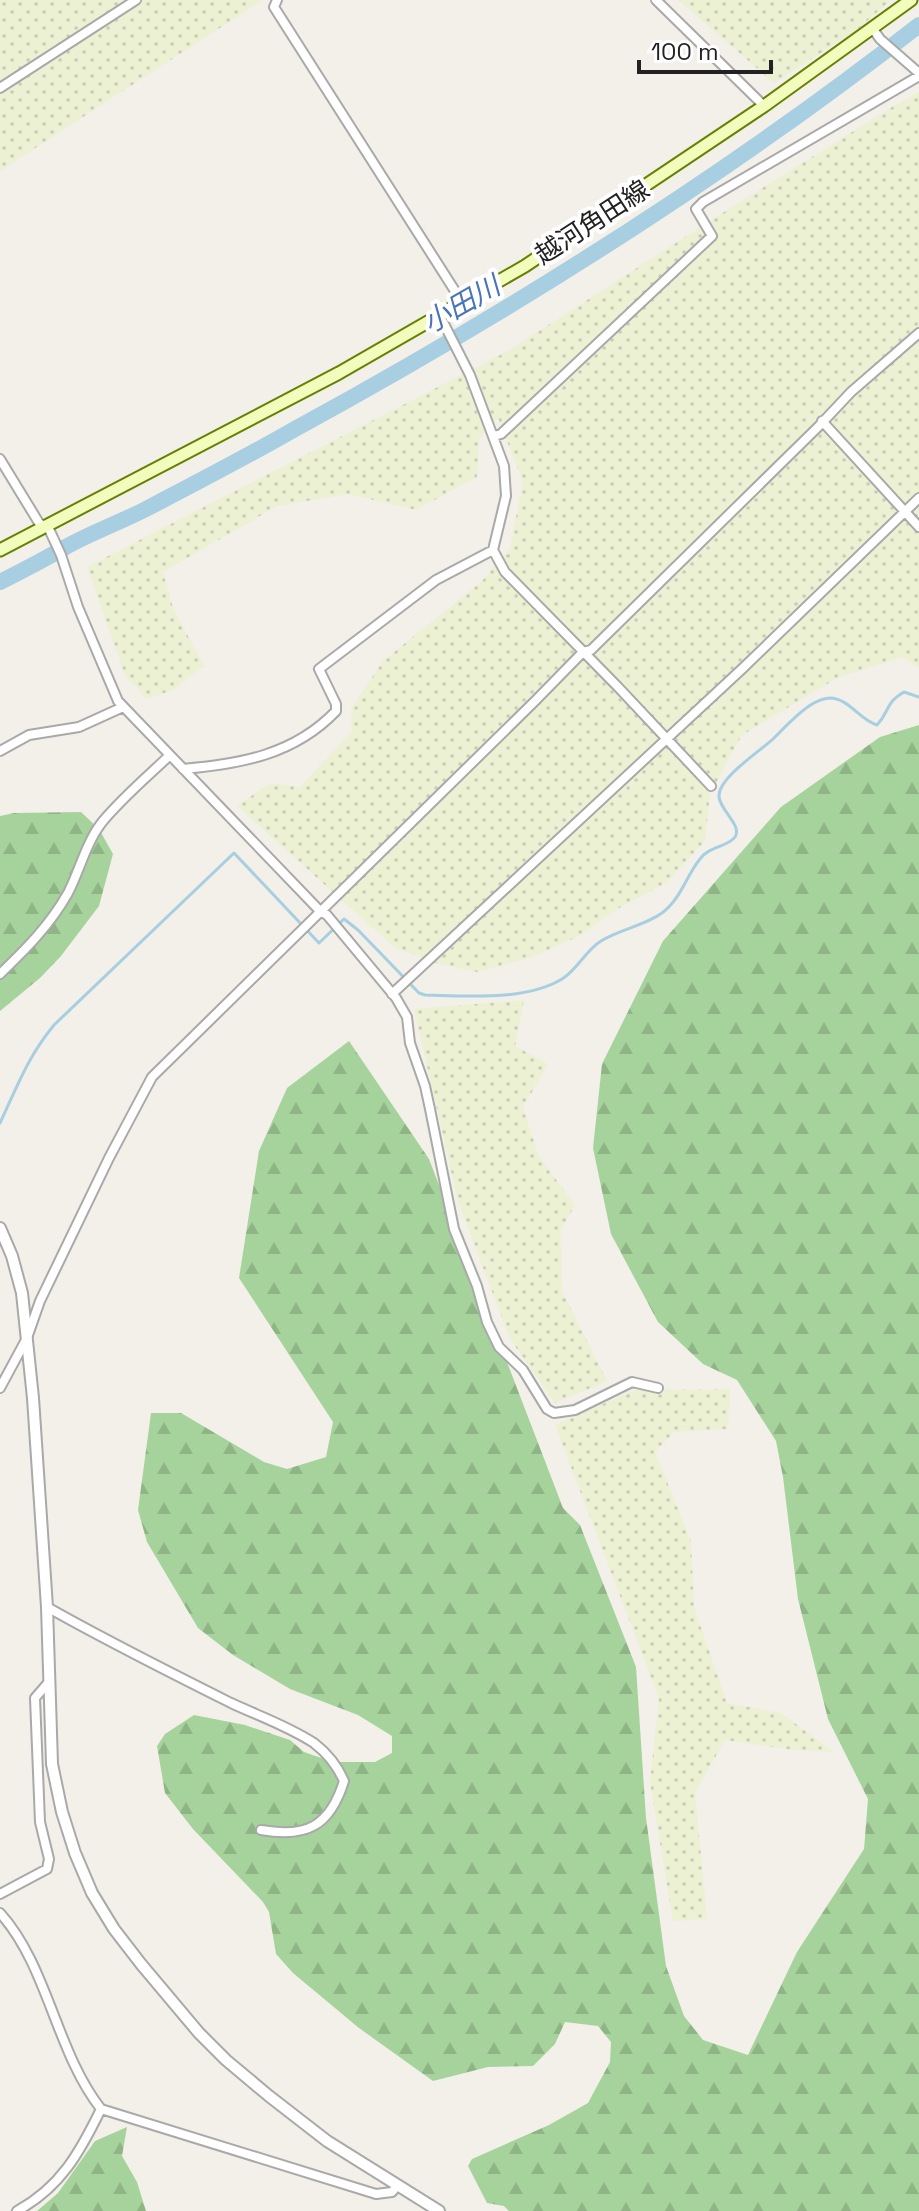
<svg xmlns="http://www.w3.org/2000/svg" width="919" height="2211" viewBox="0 0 919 2211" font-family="'Space Grotesk','Noto Sans JP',sans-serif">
<defs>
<pattern id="farmland-dots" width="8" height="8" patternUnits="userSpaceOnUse" patternTransform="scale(2)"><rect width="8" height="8" fill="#ecf1d4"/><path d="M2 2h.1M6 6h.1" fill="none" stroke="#caceb6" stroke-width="1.8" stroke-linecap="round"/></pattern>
<pattern id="forest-firs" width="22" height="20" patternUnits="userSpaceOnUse" patternTransform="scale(2)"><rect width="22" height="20" fill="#a6d39c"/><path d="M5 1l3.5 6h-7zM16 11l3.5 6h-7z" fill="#8fb586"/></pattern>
</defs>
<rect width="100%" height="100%" fill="#f2f0e9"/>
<path fill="url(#farmland-dots)" d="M0,0H126L0,83Z
M139,0H263L0,171V89Z
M678,0H891L858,29L774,83Z
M919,92V668L902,657L837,678L742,735L710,794L705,841L666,883L617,909L581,935L532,957L477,972L436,963L395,948L237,806L270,783L300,787L352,731L351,709L383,661L482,581L510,548L523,482L498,418L479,438L477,477L416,510L348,494L277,506L163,572L173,608L204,666L173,690L146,699L137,687L126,678L87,567L508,351L713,219L892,107Z
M524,1000L515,1046L548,1064L523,1108L539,1157L575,1205L561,1231L562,1291L607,1381L555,1403L510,1339L458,1201L414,1009Z
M730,1389L728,1429L674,1432L655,1452L691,1541L694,1607L727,1703L781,1713L834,1752L793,1750L725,1740L695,1793L707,1919L673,1921L650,1782L659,1698L555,1425L635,1390Z"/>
<path fill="url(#forest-firs)" d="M919,725V2211H509L504,2206L487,2203L468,2166L472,2159L549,2125L588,2103L610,2062L611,2042L598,2026L565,2022L555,2044L533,2066L488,2067L433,2081L359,2028L293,1973L276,1954L269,1912L263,1902L193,1829L165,1793L157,1746L165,1734L194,1715L245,1725L290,1740L304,1752L333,1762H375L392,1753V1736L358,1715L290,1689L233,1655L198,1628L147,1542L138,1510L151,1413H181L264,1462L287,1469L326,1457L333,1422L239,1278L259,1151L287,1088L349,1041L429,1159L563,1508L580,1525L636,1667L646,1818L666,1966L684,2016L703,2040L748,2055L797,1952L864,1849L868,1799L828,1719L798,1599L783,1477L776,1441L737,1380L703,1364L658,1322L611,1234L593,1148L602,1064L663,941L781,807L880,737Z
M81,812L99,829L113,854L99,906L61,956L40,978L0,1011V816L14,813Z
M127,2127L122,2156L137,2182L146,2211H37L58,2193L95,2141Z"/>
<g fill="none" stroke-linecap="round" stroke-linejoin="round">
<path stroke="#a8cee1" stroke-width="3" d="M0,1123C18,1085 27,1058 54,1025L234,853L319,943L344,919L358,930L419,993L425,995C467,996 526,1001 562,979C577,970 586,950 601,941C620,929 644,926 662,913C681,899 686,876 700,859C709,846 728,847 735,837C743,825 718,809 719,795C720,777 760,751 773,739C784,728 796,715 809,706C815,702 824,698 831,698C849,699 860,720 877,725C890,711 885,703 904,692L919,697"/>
<path stroke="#a8cee1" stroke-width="16" d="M0,582C22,571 43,560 64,548C90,533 119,523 146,509C196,483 246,457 295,429C513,310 723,178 919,25"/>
<g stroke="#a9a9a9" stroke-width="12">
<path id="minor" d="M277,0L274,7L462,302
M656,0L764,106
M873,29L880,39L919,73
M0,88L136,0
M439,314L470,375L504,466L506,496L493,550L505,572L618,687L711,786
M822,421L919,527
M494,436L501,434L712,236L696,209L703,202L919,76
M0,459L39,523L49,529L61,555L78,607L118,701L320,911L327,915L396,998L407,1017L410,1043L425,1086L430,1109L454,1229L477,1286L487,1322L499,1347L523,1370L547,1409L554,1413L575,1410L632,1382L658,1388
M0,751L29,735L79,727L123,707
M183,769C240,764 294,755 336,711V704L319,669L436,580L493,550
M0,974C26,949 50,925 68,893C80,870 86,842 103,821C123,797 148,776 170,755
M392,994L743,668L919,498
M0,1388L27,1338L40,1301L109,1158L152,1077L535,701L583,652L591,650L819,426L851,392L919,333
M47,1607C107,1641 169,1672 231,1703C259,1716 288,1726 314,1743C327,1753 337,1765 344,1781C330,1826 307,1838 261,1830
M0,1894L47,1869L49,1859L40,1822L35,1698L48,1683
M0,1913C48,1966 56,2052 101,2109L376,2194L392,2192L398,2185
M17,2211C61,2187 80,2152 101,2109"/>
</g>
<g stroke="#a9a9a9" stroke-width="14">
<path id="tertiary" d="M0,1228L12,1256L22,1293L33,1398L47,1607L52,1764L62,1812L75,1853L92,1893L114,1929L141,1964L199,2033L226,2060L269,2096L327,2141L439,2211"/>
</g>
<g stroke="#668101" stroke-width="15">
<path id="secondary" d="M0,550L339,373L525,266L764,106L911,0"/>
</g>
<use href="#minor" stroke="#fff" stroke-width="8"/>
<use href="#tertiary" stroke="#fff" stroke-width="10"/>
<use href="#secondary" stroke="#f2fcbd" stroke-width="11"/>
</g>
<g text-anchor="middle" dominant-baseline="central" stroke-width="8" stroke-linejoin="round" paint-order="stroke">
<g font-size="26" fill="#222" stroke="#fff">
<text transform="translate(592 222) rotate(-33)">越河角田線</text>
</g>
<g font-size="28" font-style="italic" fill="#4974b7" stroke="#fff">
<text transform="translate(461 304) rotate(-30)">小田川</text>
</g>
</g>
<path d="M639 60v12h132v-12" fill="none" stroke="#222222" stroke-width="4"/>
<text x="651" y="60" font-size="24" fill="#222222" stroke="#ffffff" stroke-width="6" paint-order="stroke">100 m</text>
</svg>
